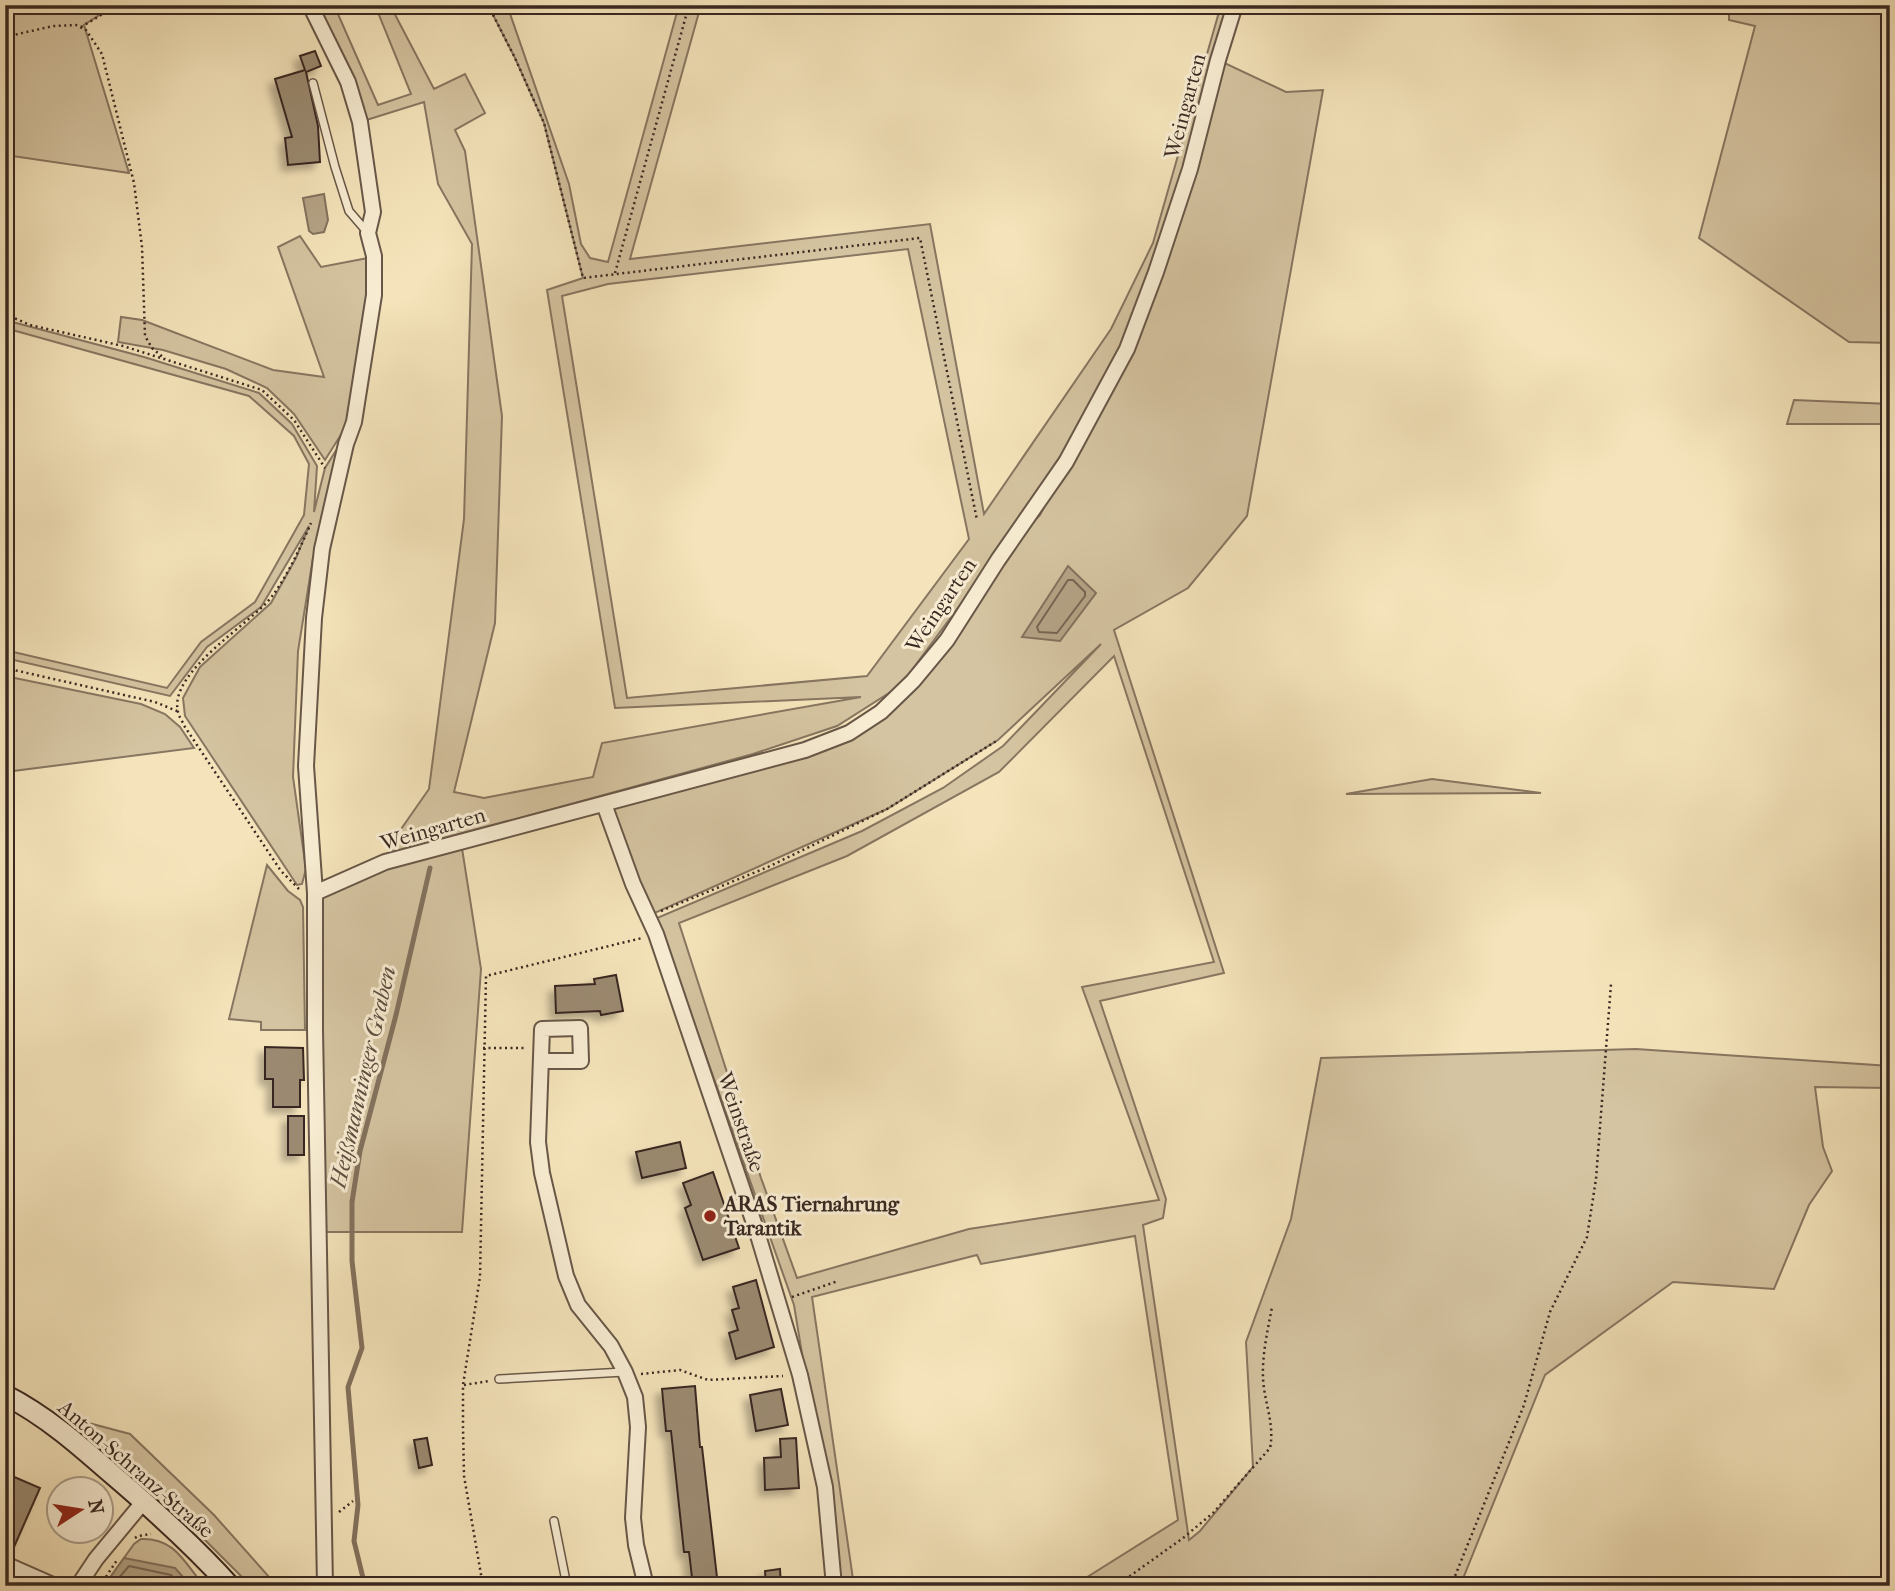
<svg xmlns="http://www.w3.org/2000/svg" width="1895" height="1591" viewBox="0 0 1895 1591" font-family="'IM FELL French Canon',serif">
<defs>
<filter id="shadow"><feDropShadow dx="-6" dy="6" stdDeviation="3.5" flood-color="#0004"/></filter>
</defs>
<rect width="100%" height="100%" fill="#f5e4bb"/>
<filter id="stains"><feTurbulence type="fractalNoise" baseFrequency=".00286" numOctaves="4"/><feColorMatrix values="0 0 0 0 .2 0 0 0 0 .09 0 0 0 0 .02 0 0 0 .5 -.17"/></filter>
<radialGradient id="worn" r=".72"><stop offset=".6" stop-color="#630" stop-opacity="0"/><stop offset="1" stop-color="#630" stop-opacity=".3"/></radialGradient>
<path fill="#d5c4a1" stroke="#877661" stroke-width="2" fill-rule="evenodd" d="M5,5H115L84,25L129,173L5,155Z
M310,5H334L378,105L411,94L375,5H390L434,89L465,74L485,113L455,130L465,151L502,416L495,623L454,792L484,798L593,777L602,743L861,697L615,708L547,290L583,278L544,123L515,58L488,5H507L569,184L581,244L590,258L608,262L679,5H701L630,259L930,224L984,514L1111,329L1153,243L1221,5H1234L1218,60L1286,92L1323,90L1247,516L1188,588L1114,630L1224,973L1100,1001L1166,1199L1163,1218L1143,1225L1189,1540L1200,1531L1253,1467L1246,1342L1291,1219L1321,1058L1636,1049L1890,1066V1088L1815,1087L1823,1147L1832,1171L1809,1205L1774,1289L1673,1282L1545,1375L1460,1586H1073L1178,1520L1135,1236L981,1264L977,1255L812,1297L854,1586H840L794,1305L657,918L862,831L943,788L1003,746L1101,644L998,740L887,809L648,916L604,804L849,733L913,681L998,560L1040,515L1095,410L1066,462L900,686L837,726L753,754L393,853L390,845L429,789L464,519L472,244L438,184L424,102L360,122ZM908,249L969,539L867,676L627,698L562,296L608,284ZM1114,656L1214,962L1082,987L1159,1200L969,1229L797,1278L761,1178L679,923L847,856L999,772Z
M1729,5H1890V343L1849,342L1699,238L1755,26L1729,20Z
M300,236L321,267L368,258L370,292L349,422L325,460L294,414L267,388L226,369L163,350L118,342L121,317L142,320L273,370L324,377L278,247Z
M5,320L144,357L259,393L292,424L317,466L314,512L325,468L354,422L322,549L313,558L298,651L293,777L306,869L302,884L297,885L185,716L183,698L200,667L271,603L296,558L309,526L261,607L207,647L170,696L5,658V650L167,688L201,642L255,602L304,515L309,464L294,436L249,396L5,328Z
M1794,400L1890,404V424H1787Z
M5,676L141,704L165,714L180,727L194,748L5,772Z
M1432,779L1541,793L1346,794Z
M461,842L481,969L462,1232H318L315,893Z
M267,865L288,891L300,900L303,907L305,1030H261V1022L229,1019Z
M66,1417L130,1434L214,1515L277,1586H251L150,1485Z
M141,1539C175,1538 184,1562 204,1586H104L134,1544Z
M5,1572L36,1586H5Z"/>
<path fill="#b5a487" stroke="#83725e" stroke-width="2" d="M324,194L328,220L324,232L313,234L309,231L303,198Z
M1068,566L1096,593L1060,641L1022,637Z
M124,1558L175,1568L191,1586H104Z"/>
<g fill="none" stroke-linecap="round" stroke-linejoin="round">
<path stroke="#776654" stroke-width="2" d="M1068,580H1073L1085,592V596L1057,633L1039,632L1037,627Z
M112,1586L129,1566L171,1575L181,1586"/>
<path stroke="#83725e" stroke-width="5" d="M365,1586L354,1541L358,1505L348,1387L362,1348L352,1261V1202L360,1151L396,1015L430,868"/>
</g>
<path fill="#9b8a71" stroke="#392821" stroke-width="2" filter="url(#shadow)" d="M315,51L321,66L306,72L318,126L320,162L288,165L285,138L292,137L275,79L305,70L300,56Z
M616,975L623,1011L601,1015L600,1011L556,1013L555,986L595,984L594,979Z
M265,1047L303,1048L304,1080H300V1107H273V1079H265Z
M288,1116H304V1155H288Z
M680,1142L686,1168L642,1178L636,1152Z
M713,1172L739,1248L703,1260L685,1208L691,1205L683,1183Z
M756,1280L774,1347L736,1359L729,1333L738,1330L732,1310L739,1308L733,1287Z
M695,1386L700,1447H702L718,1586H693L689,1552H684L671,1431H666L662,1389Z
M781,1389L788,1425L756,1431L750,1395Z
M427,1438L432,1465L419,1468L414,1440Z
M796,1438L799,1488L765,1490L764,1458L781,1457L780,1439Z
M5,1473L40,1488L10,1556L5,1555Z
M780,1569L781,1586H766L765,1571Z"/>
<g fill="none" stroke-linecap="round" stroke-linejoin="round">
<g stroke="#685748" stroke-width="10">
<path id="service" d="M313,83L335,167L349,211L368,233
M499,1379L624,1372
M554,1521L567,1586"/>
</g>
<g stroke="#685748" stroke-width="18">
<path id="minor" d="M310,5L348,82L360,122L373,212L368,233L374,256V295L354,422L346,444L322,549L314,618L306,766L315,893V1030L325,1586
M604,804L633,884L656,934L757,1232L800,1375L825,1487L834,1586
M315,893L385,862L805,750L849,733L881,712L913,681L947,640L998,560L1066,462L1127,349L1156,272L1190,169L1218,60L1235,5
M542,1061H581L580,1028L542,1029L538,1142L542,1173L566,1276L578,1305L611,1346L625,1372L635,1397L638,1427L633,1518L636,1545L646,1586
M5,1564L55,1586
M78,1586L96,1559L144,1501"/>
</g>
<g stroke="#392821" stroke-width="23">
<path id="secondary" d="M5,1395C46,1416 79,1445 113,1475C154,1510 194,1546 230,1586"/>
</g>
<path stroke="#392821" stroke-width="2.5" stroke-dasharray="2 3.5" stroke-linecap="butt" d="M488,5L515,58L544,123L583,278L920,238L977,520
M81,27L118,5
M5,37L53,26L76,25L86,30L102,54L134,183L142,247L145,336L152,348L165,359
M615,273L689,5
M5,314L30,325L123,346L262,390L294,420L325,468
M5,668L155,702L177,711
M299,889L281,871L185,727C183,722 179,717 178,712C168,671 253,623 273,595C289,573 300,548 311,523
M661,911L768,867L887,809L998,740
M483,1048H525
M792,1297L838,1281
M641,1374L680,1370L708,1380L783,1376
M464,1385L489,1381
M339,1512L353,1501
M135,1538L138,1536L151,1534
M100,1586L117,1560
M483,1586L464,1476L463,1428V1385L480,1277L486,976L642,938
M1116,1586L1183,1538L1213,1513L1270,1448C1275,1424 1264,1402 1263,1378C1262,1354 1268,1329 1272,1307
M1451,1586L1524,1405L1550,1312L1587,1237L1596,1179L1611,984"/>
<use href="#service" stroke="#f8edd3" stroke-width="7"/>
<use href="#minor" stroke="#f8edd3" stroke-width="14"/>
<use href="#secondary" stroke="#f8edd3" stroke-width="19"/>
</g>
<circle fill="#8f2418" stroke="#f8edd3" stroke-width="2.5" cx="710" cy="1216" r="7"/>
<g text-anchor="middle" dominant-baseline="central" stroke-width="6" stroke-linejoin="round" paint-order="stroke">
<g font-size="21" fill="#392821" stroke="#f8edd3">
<text transform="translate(1185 106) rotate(-75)">Weingarten</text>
<text transform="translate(941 605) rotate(-56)">Weingarten</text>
<text transform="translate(433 829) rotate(-16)">Weingarten</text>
<text transform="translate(741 1122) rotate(71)">Weinstraße</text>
<text transform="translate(136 1469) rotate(41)">Anton-Schranz-Straße</text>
</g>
<g font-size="21" font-weight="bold" fill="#392821" stroke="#f8edd3" text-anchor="start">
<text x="724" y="1204">ARAS Tiernahrung<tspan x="724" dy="24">Tarantik</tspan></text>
</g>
<g font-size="23" font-style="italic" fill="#5e4d40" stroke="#f8edd3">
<text transform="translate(363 1077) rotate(-77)">Heißmanninger Graben</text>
</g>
</g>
<rect width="1895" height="1591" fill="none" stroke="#f5e4bb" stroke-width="28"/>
<rect x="7" y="7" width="1881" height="1577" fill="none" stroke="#392821" stroke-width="3.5"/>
<rect x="14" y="14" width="1867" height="1563" fill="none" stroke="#392821" stroke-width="2"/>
<g transform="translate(80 1510) rotate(78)"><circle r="33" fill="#f8edd3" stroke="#ac9e8c" stroke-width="2"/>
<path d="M0-5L12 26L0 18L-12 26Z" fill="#8f2418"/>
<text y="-10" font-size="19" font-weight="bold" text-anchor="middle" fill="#392821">N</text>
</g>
<rect width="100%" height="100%" filter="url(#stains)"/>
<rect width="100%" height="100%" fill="url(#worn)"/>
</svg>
